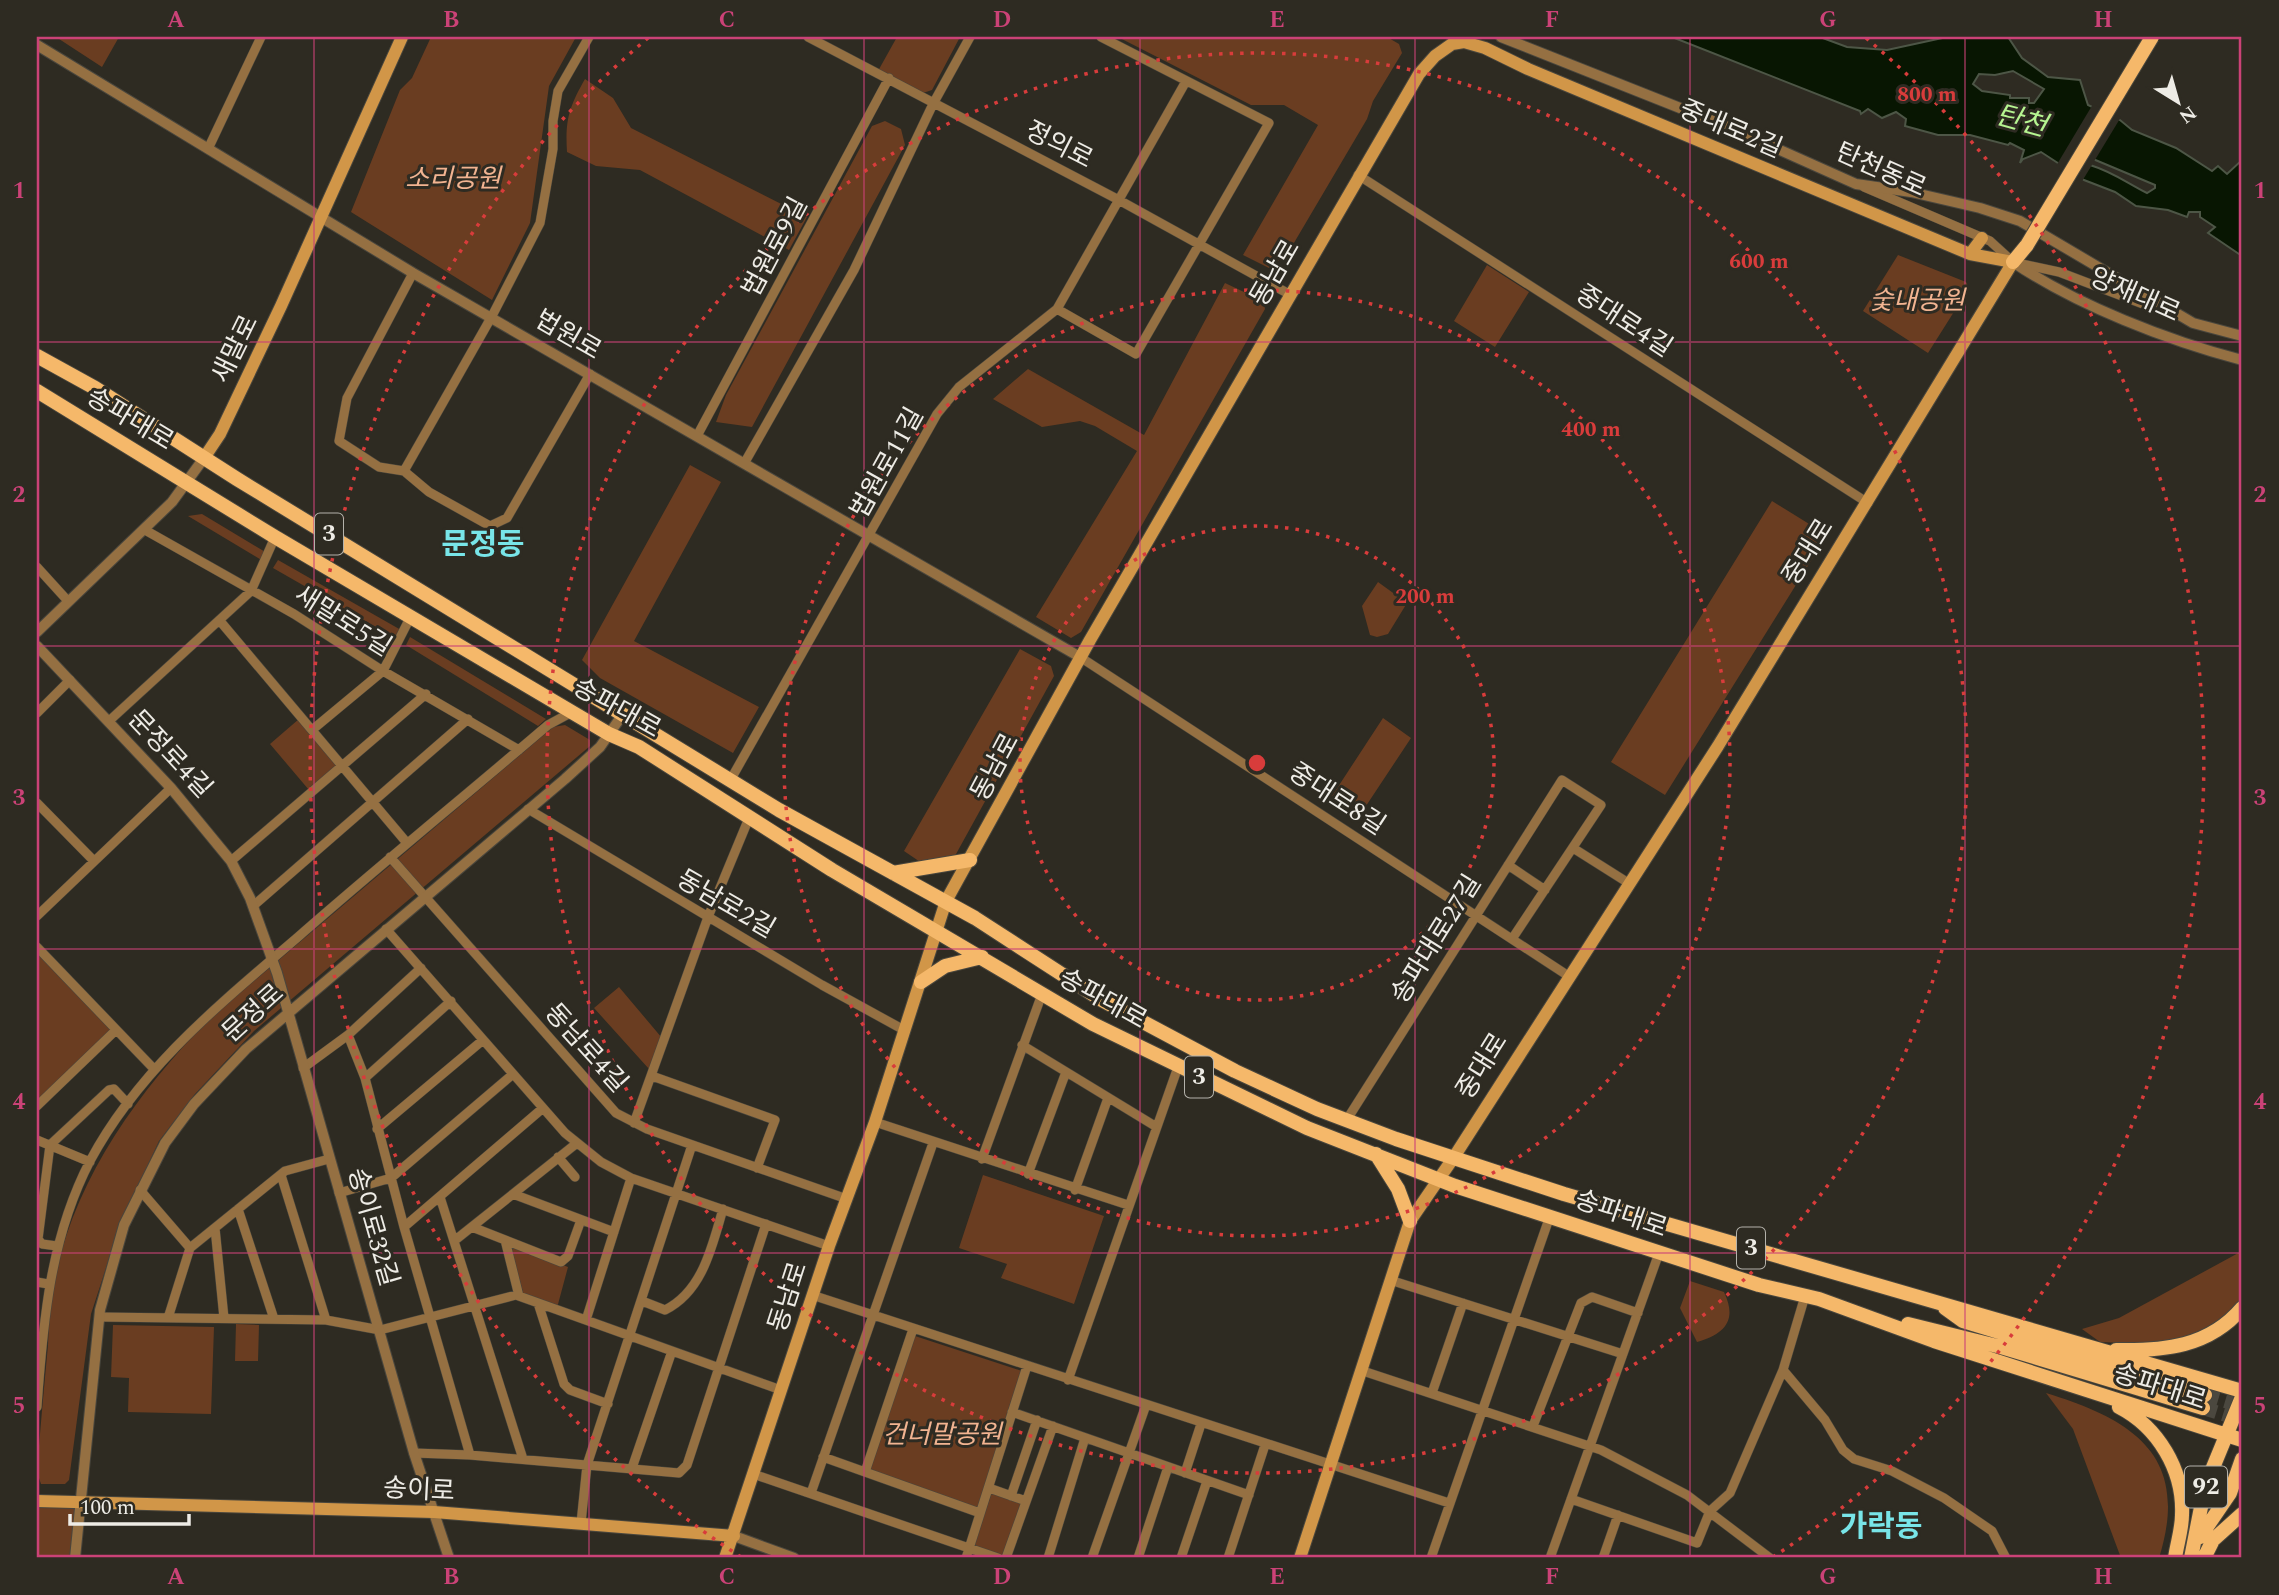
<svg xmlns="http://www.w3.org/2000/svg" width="2279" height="1595" viewBox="0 0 2279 1595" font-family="Spectral,'Noto Sans KR',serif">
<rect width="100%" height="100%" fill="#2e2b22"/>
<path fill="#6a3d21" d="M56,37H119L102,67Z
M431,37H576L549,86L530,223L492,300L351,212L400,90L412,78Z
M897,37H960L932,90L920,94L878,71Z
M1118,37H1387L1399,44L1402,53L1373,101L1367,119L1288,253L1269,268L1243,255L1318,125L1284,105H1251Z
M585,79L613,98L631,128L807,217L789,250L640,170L596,166L567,152C565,120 569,107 585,79Z
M885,121L901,129L905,145L752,427L716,422L726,395L872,126Z
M1898,255L1966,282L1969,288L1928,353L1863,311Z
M1487,265L1529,292L1495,347L1454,321Z
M1225,283L1263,301L1265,309L1081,632L1071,638L1036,617L1137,451L1095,426L1080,421L1042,427L993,399L1028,369L1144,435Z
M690,465L721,482L634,641L759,707L733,753L600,678L582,660Z
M1772,501L1827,535L1665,795L1611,762Z
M202,514L267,553L263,561L188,516Z
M278,560L401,630L397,639L273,568Z
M1378,582L1407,603L1388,634L1377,637L1370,635L1362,606Z
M410,637L546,719L538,726L406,645Z
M1020,649L1051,666L1054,676L950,865L935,872L904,851Z
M1383,718L1411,738L1360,815L1332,796Z
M299,719L338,765L309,790L270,744Z
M565,725L590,740V746L254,1031L195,1094L159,1141L120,1225L91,1314L69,1480L65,1484H41L37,1472C40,1430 44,1388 48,1345C49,1325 49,1302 54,1282C75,1178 136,1095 208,1020L553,727Z
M37,949L113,1030L37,1102Z
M619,987L662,1038L649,1069L594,1008Z
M983,1175L1104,1216L1074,1304L1001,1278L1007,1264L959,1248Z
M510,1245L568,1267L557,1308L524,1296Z
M2242,1251V1302L2227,1318L2173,1345L2100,1342L2082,1329L2119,1318Z
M1690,1281L1724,1292C1738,1321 1724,1334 1697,1342L1680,1308Z
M236,1324L259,1325L258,1361H235Z
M113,1325L214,1327L211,1414L128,1412L129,1378L111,1377Z
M915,1336L1022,1371L979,1510L869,1470Z
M2046,1393C2134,1420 2191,1456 2159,1558H2121L2073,1429Z
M992,1492L1023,1503L1004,1558L973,1547Z
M37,1501L80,1503L75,1558H37Z"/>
<path fill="#081602" stroke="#4d5646" stroke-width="2" fill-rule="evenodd" d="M1672,37H1820L1847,47L1887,50L1947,37H2008L2022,58L2048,77L2080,80L2088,105L2120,120L2132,130L2176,148L2212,171L2218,166L2227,174L2242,160V256L2208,233L2215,227L2200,217V212H2189L2187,217L2168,210L2136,206L2115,192L2084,180L2041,152L2023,159L2020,163L2024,150L2010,143L2008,145L1970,135H1938L1905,126L1906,119L1896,112L1882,118L1868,109L1861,114L1860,111ZM2013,71L2044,89L2034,103H2029V98H2010V95L1982,91L1973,84L1979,74L1995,75ZM2093,159L2155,185V188L2147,193C2127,183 2113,172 2090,165Z"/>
<path fill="#2e2b22" d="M2093,104L2121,117L2081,183L2056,166Z"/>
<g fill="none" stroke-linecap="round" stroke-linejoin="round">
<path stroke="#4b483f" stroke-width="14" stroke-dasharray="14 7" stroke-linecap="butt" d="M2205,1395L2242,1406
M2203,1408L2242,1420"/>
<g stroke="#49463d" stroke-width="10">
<path id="minor" d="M808,37L1117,199L1289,294
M208,149L261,37
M1358,175L1868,503
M1864,187L1990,241L2013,262L2059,272L2172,315
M1057,309L1136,354L1269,123L1101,37
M697,436L889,78
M745,462L854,270L933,104L970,37
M404,471L492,316L540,223L553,149V121L558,91L589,37
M404,471L429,492L490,526L507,518L590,374
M404,471L379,467L339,441L347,398L413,273
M145,530L294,614L383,671L519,750
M37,567L67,600
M220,621L407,843
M1080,657L1570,977
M37,713L70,680
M109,721L251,591L275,537
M312,730L383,671L411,616
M731,779L937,414L959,387L1057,309L1185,83
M37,803L94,861
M528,809L822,985L904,1030
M1573,848L1630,884
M390,857L616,1113L647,1129L847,1199
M231,861L426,694
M1508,865L1545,890
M253,906L468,719
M37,916L171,788
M386,929L565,1133L601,1162L631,1178L829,1246
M37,947L154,1069
M348,1035L365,1078L404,1227L470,1455
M1022,1045L1155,1126
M303,1068L348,1035L421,968
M652,1076L775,1120L757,1168
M365,1078L451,1001
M37,1106L116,1030
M1346,1121L1562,780L1601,805L1512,939
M875,1122L1128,1205
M634,1123L708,917L749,818
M377,1129L483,1040
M37,1140L90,1162
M558,1157L575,1177
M982,1159L1042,994
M1028,1174L1066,1072
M281,1175L326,1320
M140,1190L190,1248
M1075,1190L1108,1098
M339,1193L391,1178L513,1074
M513,1194L614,1232
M440,1197L523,1459
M238,1209L274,1319
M404,1227L543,1108
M472,1227L561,1262L568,1256L581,1220
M215,1228L224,1318
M505,1240L519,1296
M454,1241L577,1143
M57,1246L42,1244L38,1239L50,1145L109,1090L114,1089L128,1104
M1390,1280L1623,1354
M37,1282L48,1284
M812,1295L1449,1503
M642,1301L665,1310C703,1291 712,1246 723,1209
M538,1303L564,1384L570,1390L608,1404
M100,1317L326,1320L380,1330L516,1295L781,1390
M168,1318L190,1248L285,1171L329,1159
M586,1320L631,1178
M1783,1370L1825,1420L1843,1450L1854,1459L1892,1471L1944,1498L1992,1531L2006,1558
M1363,1371L1601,1450L1687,1495L1770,1558
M1068,1380L1178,1067
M1432,1393L1463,1303
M37,1407C43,1322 50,1238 90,1161C139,1069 221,1003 298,937C380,865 465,796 548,725L572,712
M1012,1412L1249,1495
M1533,1426L1581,1303L1592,1297L1638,1313
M414,1453L470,1455L679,1473L687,1465L766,1224
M823,1457L980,1513
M632,1468L672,1351
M865,1472L913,1329
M1185,1473L1201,1424
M753,1474L998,1558
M989,1488L1026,1501
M811,1493L933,1143
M1011,1496L1037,1420
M1571,1499L1697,1543L1710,1511L1730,1493L1783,1370L1805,1296
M581,1523L587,1465L692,1145
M966,1558L1027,1366
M1006,1558L1053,1426
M1048,1558L1085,1438
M1092,1558L1146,1405
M1138,1558L1168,1467
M1181,1558L1207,1481
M1228,1558L1265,1445
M1431,1558L1550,1216
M1550,1558L1659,1253
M1603,1558L1618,1515"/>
</g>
<g stroke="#49463d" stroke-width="12">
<path id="tertiary" d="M1501,37L1733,129L1856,184L1911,192L1980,208L2020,221L2193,323L2242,336
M37,45L413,273L1080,657
M2013,262C2076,305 2169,341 2242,360
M37,632L172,502L204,458
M37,646L171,788L231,861L250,898L277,973L414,1453L449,1558
M734,1536L794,1558
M75,1558L100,1310L124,1225L165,1143L194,1104L246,1049L565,779L600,747L623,714"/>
</g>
<g stroke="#49463d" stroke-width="14">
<path id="secondary" d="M1970,254L1982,238
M204,458L220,434L281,306L402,37
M37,1501L434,1512L734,1536
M725,1558L829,1246L875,1122L946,901L1090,640L1419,74L1435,56L1452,44L1464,42L1485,48L1528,69L1970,254L2013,262L1718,746L1454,1157L1410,1221L1300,1558"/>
</g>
<g stroke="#49463d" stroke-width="16">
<path id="primary" d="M2013,262L2027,245
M37,356L95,388L237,479L779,810L975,918L1100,999L1235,1071L1317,1109L1396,1139L1564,1194L2242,1391
M37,391L275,537L609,734L639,747L832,870L1093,1024L1307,1128L1455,1186L1759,1285L1819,1299L1934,1341L2242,1440
M893,873L970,860
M921,982L945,966L982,957
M1376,1154L1398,1189L1410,1221
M1945,1308L1963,1321L2205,1395
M1908,1324L2001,1347L2203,1408
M2116,1350C2164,1351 2209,1347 2242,1308
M2119,1407C2158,1427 2184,1470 2182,1515C2182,1529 2177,1544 2175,1558
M2200,1537L2230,1493L2242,1459
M2191,1558L2205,1487L2242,1397
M2204,1558L2213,1540L2242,1514"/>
</g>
<use href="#minor" stroke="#957042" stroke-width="9"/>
<use href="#tertiary" stroke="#957042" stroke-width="10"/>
<use href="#secondary" stroke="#d19648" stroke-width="12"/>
<use href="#primary" stroke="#f5b86a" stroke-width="14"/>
<g stroke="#49463d" stroke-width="16" stroke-linecap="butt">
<path id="primary-bridge" d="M2027,245L2152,37"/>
</g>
<use href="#primary-bridge" stroke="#f5b86a" stroke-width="14"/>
</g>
<path fill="none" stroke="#cb4277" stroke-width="2" stroke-opacity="0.55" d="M314,37V1558M589,37V1558M864,37V1558M1140,37V1558M1415,37V1558M1690,37V1558M1965,37V1558M37,342H2242M37,646H2242M37,949H2242M37,1253H2242"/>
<g fill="none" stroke="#d83c3b" stroke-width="3.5" stroke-dasharray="3.5 7">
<circle cx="1257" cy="763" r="237"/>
<circle cx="1257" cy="763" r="473"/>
<circle cx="1257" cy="763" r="710"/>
<path d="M741 1557A947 947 0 0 1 648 38M1866 38A947 947 0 0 1 1773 1557"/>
</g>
<g text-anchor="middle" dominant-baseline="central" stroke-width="6" stroke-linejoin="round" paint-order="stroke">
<g fill="#2e2b22" stroke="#b4b2ab" stroke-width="2">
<rect x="315" y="513.5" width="28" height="41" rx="5"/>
<rect x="1185" y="1056.5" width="28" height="41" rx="5"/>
<rect x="1737" y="1227.5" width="28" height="41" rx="5"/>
<rect x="2185" y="1466.5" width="42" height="41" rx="5"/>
</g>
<g font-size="24" font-weight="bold" fill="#eeece6">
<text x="329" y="534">3</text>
<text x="1199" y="1077">3</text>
<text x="1751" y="1248">3</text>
<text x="2206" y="1487">92</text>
</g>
<g font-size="26" fill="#eeece6" stroke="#2e2b22">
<text transform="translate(1731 129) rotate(23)">중대로2길</text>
<text transform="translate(1059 145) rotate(27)">정의로</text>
<text transform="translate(1881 170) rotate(24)">탄천동로</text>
<text transform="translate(775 247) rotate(-62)">법원로9길</text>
<text transform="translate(1275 273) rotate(-60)">동남로</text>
<text transform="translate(2135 295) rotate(24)">양재대로</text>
<text transform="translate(1624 321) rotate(33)">중대로4길</text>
<text transform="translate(568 335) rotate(30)">법원로</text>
<text transform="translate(235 349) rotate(-64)">새말로</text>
<text transform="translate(130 419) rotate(31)">송파대로</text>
<text transform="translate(887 463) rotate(-61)">법원로11길</text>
<text transform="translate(1808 552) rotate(-58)">중대로</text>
<text transform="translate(343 621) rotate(32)">새말로5길</text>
<text transform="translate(617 708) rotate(29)">송파대로</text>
<text transform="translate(170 754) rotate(47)">문정로4길</text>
<text transform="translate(995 767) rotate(-62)">동남로</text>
<text transform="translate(1337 799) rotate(33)">중대로8길</text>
<text transform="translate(726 904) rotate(30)">동남로2길</text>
<text transform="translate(1436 939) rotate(-58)">송파대로27길</text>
<text transform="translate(1103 999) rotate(29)">송파대로</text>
<text transform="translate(253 1013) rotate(-42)">문정로</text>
<text transform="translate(586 1048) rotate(48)">동남로4길</text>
<text transform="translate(1482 1066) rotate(-58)">중대로</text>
<text transform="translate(1621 1214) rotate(19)">송파대로</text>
<text transform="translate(373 1227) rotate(74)">송이로32길</text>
<text transform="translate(788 1297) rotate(-72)">동남로</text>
<text transform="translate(2160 1387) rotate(18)">송파대로</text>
<text transform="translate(419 1490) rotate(3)">송이로</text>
</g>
<g font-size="26" font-style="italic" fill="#f2b491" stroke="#2e2b22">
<text x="453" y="179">소리공원</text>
<text x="1917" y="301">숯내공원</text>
<text x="942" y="1435">건너말공원</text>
</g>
<g font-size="28" font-style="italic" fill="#b6f591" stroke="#2e2b22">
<text transform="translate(2021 121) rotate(15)">탄천</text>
</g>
<g font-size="30" font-weight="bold" fill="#78e5e8" stroke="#2e2b22">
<text x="483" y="545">문정동</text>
<text x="1881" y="1527">가락동</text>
</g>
</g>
<circle cx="1257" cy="763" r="10" fill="#d83c3b" stroke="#2e2b22" stroke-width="3.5"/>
<g font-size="21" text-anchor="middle" font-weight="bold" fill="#d83c3b" stroke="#2e2b22" stroke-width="6" stroke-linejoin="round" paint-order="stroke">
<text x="1927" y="101">800 m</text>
<text x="1759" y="268">600 m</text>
<text x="1591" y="436">400 m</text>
<text x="1425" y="603">200 m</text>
</g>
<rect width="2279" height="1595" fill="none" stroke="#2e2b22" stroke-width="77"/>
<g transform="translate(2178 102) rotate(143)" stroke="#2e2b22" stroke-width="5" paint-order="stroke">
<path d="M0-5L12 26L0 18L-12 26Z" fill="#eeece6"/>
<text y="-10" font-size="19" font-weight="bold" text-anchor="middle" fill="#eeece6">N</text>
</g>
<path d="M70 1514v10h119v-10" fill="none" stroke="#eeece6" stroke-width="3.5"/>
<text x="80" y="1514" font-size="21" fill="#eeece6" stroke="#2e2b22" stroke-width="5" paint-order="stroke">100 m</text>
<rect x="38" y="38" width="2202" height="1518" fill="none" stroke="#cb4277" stroke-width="2.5"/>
<g font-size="23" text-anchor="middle" font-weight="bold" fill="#cb4277">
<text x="176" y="27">A</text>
<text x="451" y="27">B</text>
<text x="727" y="27">C</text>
<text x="1002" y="27">D</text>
<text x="1277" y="27">E</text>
<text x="1552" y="27">F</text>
<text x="1828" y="27">G</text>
<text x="2103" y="27">H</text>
<text x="19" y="198">1</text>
<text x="2260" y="198">1</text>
<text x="19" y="502">2</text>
<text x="2260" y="502">2</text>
<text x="19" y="805">3</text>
<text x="2260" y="805">3</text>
<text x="19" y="1109">4</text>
<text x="2260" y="1109">4</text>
<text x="19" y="1413">5</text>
<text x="2260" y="1413">5</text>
<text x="176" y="1584">A</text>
<text x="451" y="1584">B</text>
<text x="727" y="1584">C</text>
<text x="1002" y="1584">D</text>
<text x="1277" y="1584">E</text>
<text x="1552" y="1584">F</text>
<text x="1828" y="1584">G</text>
<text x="2103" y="1584">H</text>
</g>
</svg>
